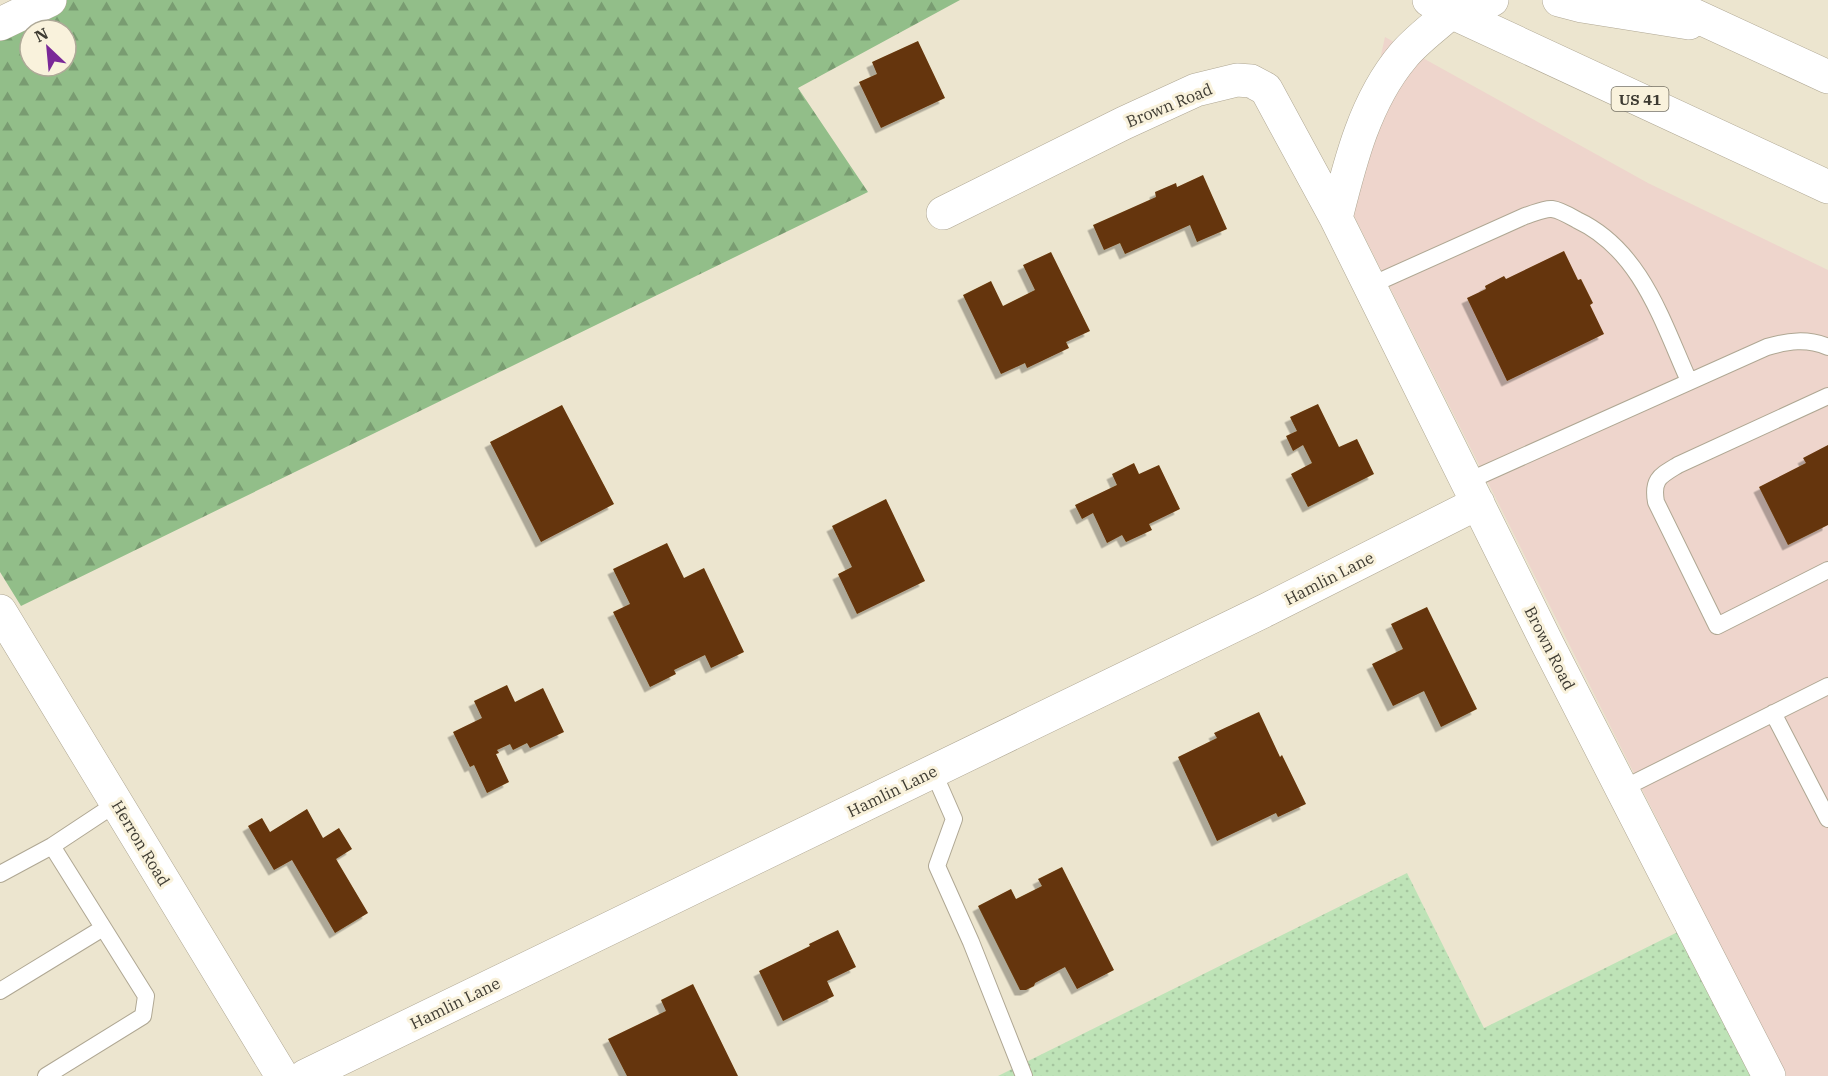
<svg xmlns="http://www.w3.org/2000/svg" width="1828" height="1076" viewBox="0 0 1828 1076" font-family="'IBM Plex Serif',serif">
<defs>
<pattern id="grass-dots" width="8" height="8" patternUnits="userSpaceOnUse" patternTransform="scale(1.5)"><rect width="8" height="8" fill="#bee3b7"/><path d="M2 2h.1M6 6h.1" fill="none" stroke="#a4c49e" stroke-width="1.8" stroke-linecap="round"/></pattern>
<pattern id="forest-firs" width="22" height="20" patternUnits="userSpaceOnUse" patternTransform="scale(1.5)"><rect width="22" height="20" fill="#92be89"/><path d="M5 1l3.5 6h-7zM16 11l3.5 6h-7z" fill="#799c71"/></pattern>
<filter id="shadow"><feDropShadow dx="-5.5" dy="5.5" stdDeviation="0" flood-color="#0004"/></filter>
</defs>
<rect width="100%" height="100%" fill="#ece5cf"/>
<path fill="#eed5cc" d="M1385,37L1648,183L1828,270V1076H1786L1348,204Z"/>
<path fill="url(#grass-dots)" d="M1407,873L1484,1028L1706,918L1786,1076H998Z"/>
<path fill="url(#forest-firs)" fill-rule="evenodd" d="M24,0H960L798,88L868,192L21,606L0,572V11ZM30,30H66V66H30Z"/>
<path fill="#653408" filter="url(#shadow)" d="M918,41L945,98L881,128L859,82L877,74L872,62Z
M1203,175L1227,229L1197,242L1190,225L1125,254L1120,243L1104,250L1093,225L1156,197L1155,192L1176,183L1177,187Z
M1564,251L1578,280L1581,279L1593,303L1590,305L1604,334L1507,381L1467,298L1486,289L1485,286L1504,276L1506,279Z
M1051,252L1090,331L1066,342L1069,348L1027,368L1025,363L1001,374L963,295L991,281L1003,306L1035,290L1023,265Z
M1318,404L1339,447L1357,439L1374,474L1308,507L1291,474L1312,463L1303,445L1293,451L1286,436L1297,431L1290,417Z
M562,405L614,504L541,542L490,442Z
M1828,445V525L1788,545L1759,487L1806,463L1803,458Z
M1134,463L1139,474L1159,465L1180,509L1149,524L1152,530L1126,542L1122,535L1107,543L1093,513L1082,519L1075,505L1117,485L1112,474Z
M886,499L925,581L857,614L838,574L852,567L832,526Z
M667,543L684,578L704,568L744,652L711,668L705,655L674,670L676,674L650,687L613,612L630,604L613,569Z
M1427,607L1477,709L1441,727L1424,691L1393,706L1372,664L1403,649L1391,624Z
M507,685L515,702L543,688L564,732L530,748L527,743L513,750L510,744L497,750L499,753L496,754L509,782L487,793L474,765L470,767L453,732L482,718L474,701Z
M1259,712L1280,757L1282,755L1306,804L1278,817L1276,813L1217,841L1178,757L1217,738L1214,733Z
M307,809L323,838L339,828L352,849L336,859L368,913L335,933L292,860L274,870L248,826L262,818L270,832Z
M1062,867L1114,970L1077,989L1065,967L1035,983L1034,986L1026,990H1020L978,906L1011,889L1016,899L1042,886L1038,879Z
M838,930L856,967L827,981L834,996L783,1021L759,971L810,946L809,944Z
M693,984L738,1076H627L608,1039L666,1011L661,1000Z"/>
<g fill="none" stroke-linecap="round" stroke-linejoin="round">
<g stroke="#afa793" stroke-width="18">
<path id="lane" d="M1369,286L1525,216C1533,214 1544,208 1552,209C1560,210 1570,216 1577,220C1641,250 1662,321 1689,381
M1828,396L1678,465C1660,476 1652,479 1656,502L1717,626L1828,570
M1466,482L1767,347C1788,341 1807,338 1828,347
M1773,713L1828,819
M933,771L954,819L937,866L971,942L1024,1076
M1622,789L1828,686
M0,874L52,846L117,803
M0,991L103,928
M46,1076L143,1016L146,996L52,846"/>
</g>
<g stroke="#afa793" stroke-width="34">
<path id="street" d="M0,24L50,0
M943,213L1124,123L1196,90L1237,80L1251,81L1266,89L1336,218L1548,645L1769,1076
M1336,218C1350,162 1365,101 1403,56C1416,40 1436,26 1451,12
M0,611L282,1076
M305,1076L1268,609L1478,503"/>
</g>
<g stroke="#afa793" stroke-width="34">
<path id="primary" d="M1429,0L1451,12L1828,187
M1559,0L1582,6L1689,23
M1661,0L1828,77
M1451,12L1492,0"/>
</g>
<use href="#lane" stroke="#fff" stroke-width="16"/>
<use href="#street" stroke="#fff" stroke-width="33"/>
<use href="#primary" stroke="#fff" stroke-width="33"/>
</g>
<g text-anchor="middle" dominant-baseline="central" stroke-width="6" stroke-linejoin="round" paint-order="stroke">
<rect fill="#f9f2dc" stroke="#767265" stroke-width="1.5" x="1611.5" y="87" width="57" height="24" rx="4.5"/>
<g font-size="15" font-weight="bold" fill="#3e3b32">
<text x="1640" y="99">US 41</text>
</g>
<g font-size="16" fill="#3e3b32" stroke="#f9f2dc">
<text transform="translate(1169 105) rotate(-22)">Brown Road</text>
<text transform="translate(1329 578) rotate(-27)">Hamlin Lane</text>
<text transform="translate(1550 648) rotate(63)">Brown Road</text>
<text transform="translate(892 791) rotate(-26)">Hamlin Lane</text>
<text transform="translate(141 843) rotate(59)">Herron Road</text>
<text transform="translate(455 1003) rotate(-26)">Hamlin Lane</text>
</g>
</g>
<g transform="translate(48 48) rotate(334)"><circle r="28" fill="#f9f2dc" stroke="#aea998" stroke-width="1.5"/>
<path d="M0-4.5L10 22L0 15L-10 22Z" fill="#7a2898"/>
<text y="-9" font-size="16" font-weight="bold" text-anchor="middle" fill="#3e3b32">N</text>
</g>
</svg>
